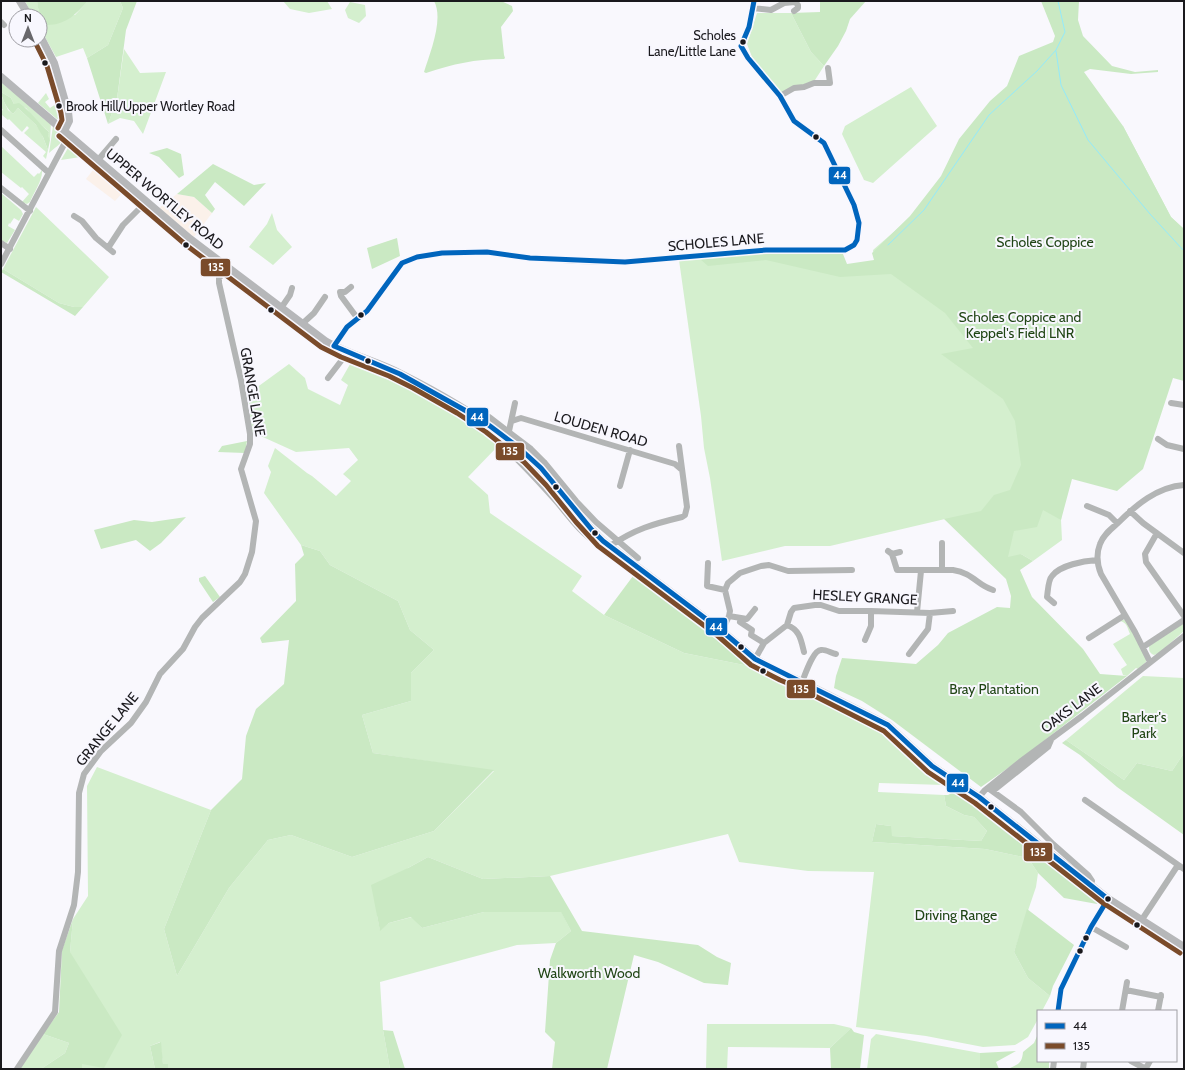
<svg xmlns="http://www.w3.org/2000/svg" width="1185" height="1070" viewBox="0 0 1185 1070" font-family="Cabin,sans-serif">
<rect width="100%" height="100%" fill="#f9f8fd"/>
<path fill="#fbf1ea" d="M97,165L125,190L115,201L86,179Z
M177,194L194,197L212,213L194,237L159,208Z"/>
<path fill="#d4efce" d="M25,1H37L40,17L75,15L88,1H120L123,8L108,45L87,58L83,48L56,57L40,28V16H33Z
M283,1H327L332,9L309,13L290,9Z
M350,2L365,5L366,16L359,23L348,18L345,10Z
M757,13H791L811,52L824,66L815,80L782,93L752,57L747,44Z
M124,49L140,73L166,72L143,134L134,121L120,118L108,124L117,99Z
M1,82L11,91L15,92L20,98L45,120L51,123L50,140L47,137L49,132L34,118L26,108L14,104L11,98L1,92Z
M911,87L937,126L873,183L864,180L842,134L845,126Z
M46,93L49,99L45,102L50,108L56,104V99L60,95L65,114L63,119H57L38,103Z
M1,95L8,110L13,114L18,108L36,125L41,132L48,150L46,159L43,156L46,152L24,133L29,128L27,126L22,132L9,119L8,120L2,115L1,111L3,110L1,107Z
M53,126C69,140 63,141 49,153Z
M1123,126L1171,217L1184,229L1067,471L1061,520L1062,540L1033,561L1021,554L1014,564L945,519L830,546H785L722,561L710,478L704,448L701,416L679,260L757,253L779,254L847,267L875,262L873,250L911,217Z
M1,146L34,177L38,173L39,174L42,170C43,180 34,192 30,202L27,204L22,202L29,194L22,187L21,188L1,172Z
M73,146L77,148L87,156L61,160L68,148Z
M1,193L21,210L23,214L19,221L14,218L10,224L9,223L8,226L15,230L7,243L1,240Z
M36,207L109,277L83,307H74L59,303L3,269Z
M272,213L277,230L292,247L273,265L249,247L267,224Z
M353,359L396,379L472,419L500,439L499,445L468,477L488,495L490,513L582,576L572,591L604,615L684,653L754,667L888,731L923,768L944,785L879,783L878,792L944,795L946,806L964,815L974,817L987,831L981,841L891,836V826L876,824L872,842L985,849L1028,858L1038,873L1036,887L1014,952L1028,978L1050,996L1042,1011H1038V1019L1028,1037L1015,1045L983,1047L926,1036L856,1027L874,872L808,871L739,862L728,834L550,876L483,879L428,857L408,868L377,915L380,930L389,923L412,917L422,928L484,912L561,911L571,931L556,943L517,945L380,982L383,1030L390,1069H168V1064L163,1065L160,1042L150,1046L155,1069H82L70,952L73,919L88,896L87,786L97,767L211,810L164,929L177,976L229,888L268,840L291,835L352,857L434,831L494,771L373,753L362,715L411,701V673L434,650L410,630L398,601L330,565L320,551L301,545L264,493L271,472L268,466L275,448L307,473L312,476L336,496L351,481L343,474L358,460L349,448L296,452L252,432L248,394L289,364L305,378L308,389L340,405L348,385L341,380Z
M506,441L530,460L593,536L569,513L537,475L506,446Z
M1126,619L1147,659L1146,662L1138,669L1136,668L1127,676L1123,675L1121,669L1127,665L1113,644L1130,634C1127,627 1127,622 1119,621Z
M1184,623V631L1159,653L1154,655C1149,653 1149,650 1149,646Z
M1143,676L1184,678V756H1182L1172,771L1137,763L1124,780L1066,740Z
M707,1024H834L851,1028L830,1048L728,1047L727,1069H706Z
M43,1034L69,1043L65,1053L41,1069H20Z
M876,1034L980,1053V1069H867L871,1039Z"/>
<path fill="#cae9c3" d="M37,1H88C76,14 66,25 47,25C40,18 38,10 37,1Z
M120,1H137L126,30L117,99L108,124L87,58L108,45L123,8Z
M434,1H501L512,6L513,11L501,27L504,55L505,58L504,59C474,59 454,64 426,73L424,72C430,53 444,19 434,1Z
M820,1H866L850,19L846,31L838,46L824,66L811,52L791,13L820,12Z
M1041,1H1079L1078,20L1083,36L1112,66L1135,72L1158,70V72L1131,74L1090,69L1084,72L1123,126L1171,217L1184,229V381L1173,378L1143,469L1117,491L1072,479L1061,520L1043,510L1037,527L1014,531L1008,557L1021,554L1033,561L1020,570L1032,597L1083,649L1100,674L1127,676L1018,761L981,787L892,720L862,701L834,688L836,676L842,658L916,664L938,645L948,633L997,607L1010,608L1011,596L1006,579L944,519L981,511L994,495L1010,490L1021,465L1015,421L1003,399L941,354L973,348L945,313L891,274L840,277L766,260L708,266L700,259L768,253L843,254L847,264L874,260L872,253L910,216L941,176L959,139L990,101L1007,86L1019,56L1053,42L1055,36Z
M1,92L11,98L14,104L19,103C31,111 38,123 49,132L48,136L50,140L48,150L43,137L36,125L18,108L13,114C7,109 2,99 1,92Z
M167,148L181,154L184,175L179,178L159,157L149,153Z
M213,164L254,185L266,183L244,206L215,182L205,195L215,209L212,213L194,197L177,194Z
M397,238L400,256L372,269L367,248Z
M3,269L59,303L74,307H83L75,316L1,272Z
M247,441L245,453L218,452L222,446Z
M186,517L161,543L150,551L136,540L101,549L94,530L134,520L152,522Z
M301,545L320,551L330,565L398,601L410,630L434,650L411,673V701L362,715L373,753L494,770L434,831L352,857L291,835L268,840L229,888L177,976L164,929L211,810L242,779L246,736L256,709L284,684L289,640L262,643L260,638L296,601L295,564L304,555Z
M636,572L754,667L684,653L604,615Z
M205,576L220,597L213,602L199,581V578Z
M1066,740L1124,780L1137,763L1172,771L1182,756H1184V835L1117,787L1080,755L1062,743Z
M961,788L1100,900L1097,904L1064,898L1038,873L1028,858L985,849L872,842L876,824L891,826L892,836L981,841L987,831L974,817L964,815L946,806L944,795H948Z
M428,857L483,879L550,876L582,931L698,945L717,957L731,963L728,985L704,983L658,962L634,955L607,1069H552L555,1042L545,1032L550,960L556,943L571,931L561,912H484L422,928L411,917L389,923L380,931L371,885L408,868Z
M1027,909L1074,945L1053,986L1050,996L1028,978L1014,952Z
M73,919L70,952L122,1035L104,1068L82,1064V1069H41L65,1053L69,1043L43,1034L59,1012L62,950Z
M851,1028L854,1032L864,1035L860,1069H831L830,1048Z
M383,1030L393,1031L405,1069H390Z
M1038,1034V1061H1049V1069H1008C1018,1064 1022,1064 1023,1052L1034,1043Z
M161,1042L163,1064H168V1069H155L150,1046Z
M1016,1051L996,1062L999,1069H980V1053Z"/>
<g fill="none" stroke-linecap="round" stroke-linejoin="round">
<path stroke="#93eafb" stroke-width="1" d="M1056,51L1061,85L1088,140L1150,214L1184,251
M888,245L924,210L989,115L1037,71L1056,50L1065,32L1058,1"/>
<path stroke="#b3b5b5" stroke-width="6" d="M753,8L771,10L784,3L795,2L798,5V8L794,11
M1,22L4,25
M780,96L794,88L804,87L814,83H830L828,68
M1,130L49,173
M98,160L116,139
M1,188L30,211
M74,216L82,221L96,238L113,252
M1,243L10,249
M108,248L123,225L146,202
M1,264L69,135
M351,287L345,292H340L341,296L358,319
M281,308L290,295L292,288
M302,324L314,313L325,297
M334,346L347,327L367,311L402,263L417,257L442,253L487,252L530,258L579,261L625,262L766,250H845L854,245L857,240L859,223L854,205L842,180L824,143L794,121L780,96L748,58L741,46L749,27L754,1
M328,378L348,352
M515,403L509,431L503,442V446C522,463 539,482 556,501C568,515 581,534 597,543L603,541
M1171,403L1184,405
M489,417L531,449L544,462L576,501L596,522L638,558
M512,421L521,418L675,464L682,470
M1158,439L1167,445L1184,449
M620,486L630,450
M1087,506L1109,515L1117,523
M1130,511L1143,523L1184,553
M1157,533L1145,554L1146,562L1184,616
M942,543V570
M610,546C635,529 653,524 682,517L685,515L687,507L679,446
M888,551L892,554L900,552
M892,554L897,570H953C973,573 977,585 993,590
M708,563L707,586L725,590
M1054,603L1047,597C1048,591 1048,580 1052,576C1060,565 1084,561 1097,560
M917,612L921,571
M729,616L747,619L755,609
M740,622L752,630L751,635L764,643
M787,625C800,630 801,640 804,652
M722,631L729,616L730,611L725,590L728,583L740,573L761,566L769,565L788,571L852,570
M1089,638L1125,615
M865,640L871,626V611
M1143,647L1184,620
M909,654L928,629L930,613
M755,659L764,643L787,625L791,612L794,608L815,605H821L839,611H871L930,613L953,611
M1150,662L1135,632L1101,574C1097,564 1096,554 1100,544C1103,535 1111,529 1118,523C1136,505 1157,487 1184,485
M802,682C805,675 813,650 821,650C825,649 831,653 836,654
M988,788L1021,812L1053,844L1088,875L1092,881L1090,885
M993,791L1048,747L1051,740
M979,797L985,790L1020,762L1082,716L1184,636
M1085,800L1184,869
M1141,921L1178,865
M1091,927L1126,947
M1126,990L1161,997
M1058,1011L1061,989L1091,927L1108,899
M1122,1011L1127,982
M1158,1011L1161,995
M1131,1061L1146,1069
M1146,1068L1150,1061
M17,1069L55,1012L59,951L74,905L78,872L79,793L84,774L101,751L131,723L146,702L160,674L183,649L195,627L202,618L240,582L245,574L252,552L256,521L241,469L250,444V434L241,380L219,283V278L228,268
M1053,1069L1054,1061
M1083,1069L1084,1061"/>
<path stroke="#b6b7b9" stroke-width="8" d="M20,1L29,16
M40,36L54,63L68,112L69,121L64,131
M1,77L190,239L325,341C349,355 376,361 401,374C441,394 482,418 517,446C551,473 572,512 603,541L722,631L755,659L783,674L802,682L888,725L932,766L979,797L1107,898L1184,947"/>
<g stroke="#f8f7fe" stroke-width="8">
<path id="bus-1" d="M334,346L400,374L477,417L490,426L518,447L541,468L592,530L603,541L722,631L755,659L888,725L932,766L979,797L1108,899
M334,346L347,327L367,311L402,263L417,257L442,253L487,252L530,258L625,262L766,250H845L854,245L857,240L859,223L854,205L824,143L794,121L780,96L748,58L741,46L749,27L754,1
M1058,1011L1061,989L1091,927L1108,899"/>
</g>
<g stroke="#f8f7fe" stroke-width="8">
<path id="bus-2" d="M34,40L47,66L61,113L62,120L58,128
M59,136L186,245L321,347L341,357L389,376L413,388L457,413L486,432L524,462L546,485L576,522L598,546L718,636L751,665L780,680L799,688L884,731L928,772L975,803L1103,903L1180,953"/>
</g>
<use href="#bus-1" stroke="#0065bd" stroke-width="5"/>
<use href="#bus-2" stroke="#7a4b2a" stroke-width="5"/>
</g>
<g fill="#1a191d" stroke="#f8f7fe" stroke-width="1.5">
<circle cx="743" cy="42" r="3.5"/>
<circle cx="45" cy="63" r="3.5"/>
<circle cx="59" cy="106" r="3.5"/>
<circle cx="816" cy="137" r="3.5"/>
<circle cx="186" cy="245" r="3.5"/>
<circle cx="271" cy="310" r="3.5"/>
<circle cx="361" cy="315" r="3.5"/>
<circle cx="368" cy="361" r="3.5"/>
<circle cx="556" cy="487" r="3.5"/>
<circle cx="595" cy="533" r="3.5"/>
<circle cx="741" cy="647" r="3.5"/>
<circle cx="763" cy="671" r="3.5"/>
<circle cx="991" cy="807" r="3.5"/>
<circle cx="1108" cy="899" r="3.5"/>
<circle cx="1137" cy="925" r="3.5"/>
<circle cx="1086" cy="938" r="3.5"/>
<circle cx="1080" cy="951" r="3.5"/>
</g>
<g text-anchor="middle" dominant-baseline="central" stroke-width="4" stroke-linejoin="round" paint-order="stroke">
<g font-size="13" fill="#1a191d" stroke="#f8f7fe" text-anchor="end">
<text x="736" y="35">Scholes<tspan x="736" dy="16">Lane/Little Lane</tspan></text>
<text x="66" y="106" text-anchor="start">Brook Hill/Upper Wortley Road</text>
</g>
<g font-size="14" fill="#1a191d" stroke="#f8f7fe">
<text transform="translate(165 199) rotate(40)">UPPER WORTLEY ROAD</text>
<text transform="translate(716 242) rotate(-5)">SCHOLES LANE</text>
<text transform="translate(253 392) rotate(80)">GRANGE LANE</text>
<text transform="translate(601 429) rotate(16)">LOUDEN ROAD</text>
<text transform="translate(865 597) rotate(3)">HESLEY GRANGE</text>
<text transform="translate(1071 708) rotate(-37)">OAKS LANE</text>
<text transform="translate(107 729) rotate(-51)">GRANGE LANE</text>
</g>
<g font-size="14" fill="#204515" stroke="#f8f7fe">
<text x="1045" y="242">Scholes Coppice</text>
<text x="1020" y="317">Scholes Coppice and<tspan x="1020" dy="16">Keppel's Field LNR</tspan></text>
<text x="994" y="689">Bray Plantation</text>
<text x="1144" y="717">Barker's<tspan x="1144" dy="16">Park</tspan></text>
<text x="956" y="915">Driving Range</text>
<text x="589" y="973">Walkworth Wood</text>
</g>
</g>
<g stroke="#f8f7fe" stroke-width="1.5">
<rect x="828" y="166" width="23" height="19" rx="4" fill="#0065bd"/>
<rect x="200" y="258" width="31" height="19" rx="4" fill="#7a4b2a"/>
<rect x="466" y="407" width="23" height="20" rx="4" fill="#0065bd"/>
<rect x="495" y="442" width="30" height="19" rx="4" fill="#7a4b2a"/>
<rect x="705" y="617" width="23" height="19" rx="4" fill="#0065bd"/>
<rect x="786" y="679" width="30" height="20" rx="4" fill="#7a4b2a"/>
<rect x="946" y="773" width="23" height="20" rx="4" fill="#0065bd"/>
<rect x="1023" y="842" width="30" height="20" rx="4" fill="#7a4b2a"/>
</g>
<g font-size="11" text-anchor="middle" font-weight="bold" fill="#fff">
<text x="840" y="179">44</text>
<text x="216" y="271">135</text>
<text x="477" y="421">44</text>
<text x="510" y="455">135</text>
<text x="716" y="631">44</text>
<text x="801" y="693">135</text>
<text x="958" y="787">44</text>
<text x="1038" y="856">135</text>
</g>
<rect width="1185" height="1070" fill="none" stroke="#1a191d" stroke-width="4"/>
<rect x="1037" y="1010" width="140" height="52" fill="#f8f7fe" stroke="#9f9ea4"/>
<rect x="1045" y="1023" width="20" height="6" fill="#0065bd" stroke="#9f9ea4"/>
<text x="1073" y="1030" font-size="12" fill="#1a191d">44</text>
<rect x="1045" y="1043" width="20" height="6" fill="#7a4b2a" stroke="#9f9ea4"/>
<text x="1073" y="1050" font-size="12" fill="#1a191d">135</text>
<g transform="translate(28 28)"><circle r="19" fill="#f8f7fe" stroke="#9f9ea4"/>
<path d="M0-3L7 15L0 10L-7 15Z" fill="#68676b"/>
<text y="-6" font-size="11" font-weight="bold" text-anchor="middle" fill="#1a191d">N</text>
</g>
</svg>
